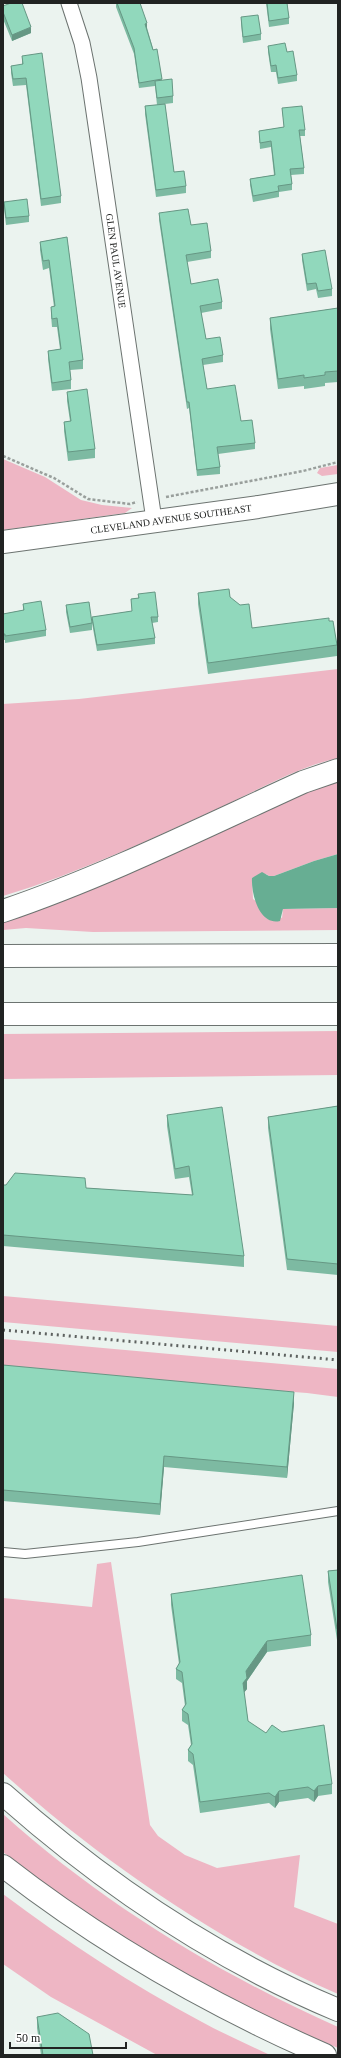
<svg xmlns="http://www.w3.org/2000/svg" width="341" height="2058" viewBox="0 0 341 2058" font-family="'Times New Roman',serif">
<rect width="100%" height="100%" fill="#ebf3ef"/>
<path fill="#eeb6c4" d="M3,459L45,477L81,500L102,505L132,508L125,513L3,530Z
M338,465V474L322,476L317,473L320,468Z
M338,669V758C298,767 260,789 223,806C151,839 79,873 3,896V704L79,699Z
M338,779V854L314,861L274,876H269L266,874L252,878L253,899L282,918L283,909L338,908V930L93,932L26,928L3,930V916L138,867Z
M338,1031V1075L3,1079V1034Z
M3,1296L338,1326V1352L3,1322Z
M3,1339L338,1369V1397L307,1393L3,1370Z
M111,1562L150,1825L158,1836L185,1855L217,1868L300,1855L294,1907L338,1924V1994C223,1945 96,1857 3,1773V1598L92,1607L97,1564Z
M3,1814C102,1903 217,1973 338,2027V2048C216,1997 107,1933 3,1852Z
M3,1894C66,1941 132,1985 202,2022C224,2034 247,2044 270,2055H157L51,1997L3,1964Z"/>
<path fill="#67ae93" d="M338,854V908L283,909L280,921C259,926 251,893 252,878L262,872L269,876H274L314,861Z"/>
<g fill="none" stroke-linecap="round" stroke-linejoin="round">
<g stroke="#6c7370" stroke-width="10">
<path id="lane" d="M3,1552L25,1554L138,1542L338,1511"/>
</g>
<g stroke="#6c7370" stroke-width="17">
<path id="street" d="M69,3L82,43L89,78L154,520"/>
</g>
<g stroke="#6c7370" stroke-width="24">
<path id="secondary" d="M3,542L258,507L338,494"/>
</g>
<g stroke="#6c7370" stroke-width="24">
<path id="highway" d="M3,911C106,876 204,827 303,782L338,770
M3,956L338,955
M3,1014H338
M3,1794C102,1882 216,1959 338,2010
M3,1866C102,1943 210,2005 325,2055"/>
</g>
<path stroke="#999f9c" stroke-width="2.5" stroke-dasharray="3 2" stroke-linecap="butt" d="M3,456L54,478L88,499L130,504L137,502
M166,497L303,471L338,462"/>
<use href="#lane" stroke="#fff" stroke-width="8"/>
<use href="#street" stroke="#fff" stroke-width="15"/>
<use href="#secondary" stroke="#fff" stroke-width="22"/>
<use href="#highway" stroke="#fff" stroke-width="22"/>
<path stroke="#5e6260" stroke-width="3" stroke-dasharray="2 4" stroke-linecap="butt" d="M3,1330L338,1360"/>
</g>
<path fill="#7dbaa2" d="M116,3H140L162,80L173,96V103L165,104L174,172L186,186V193L156,197L145,114V106L157,105L155,86L139,88L134,54L116,7Z
M266,3H287L289,18V24L269,27Z
M3,6L31,33L12,41L3,19Z
M241,17L261,34V40L243,43L241,24Z
M268,46L287,52L297,75V81L278,84L276,72H271L268,52Z
M22,56L61,196V203L41,206L26,85L13,86L11,73V66L22,65Z
M282,108L305,130V136H300L304,168V174L291,175L292,184V190L279,192V197L253,202L250,185V179L274,175L271,147L260,149L259,131L284,127Z
M4,202L29,216V222L6,225L4,208Z
M159,213L191,225L211,251V258L187,262L191,284L222,302V309L201,313L206,339L223,355V362L203,365L207,389L241,421L255,443V449L218,454L220,467V474L197,476L189,408L187,409L159,220Z
M67,237L83,360V369L70,370L71,380V389L52,391L48,359V351L60,349L57,327H52L51,315V307H54L49,268L43,270L40,250V242Z
M302,254L332,289V296L318,298L316,289L307,291L302,260Z
M338,308V382L325,383V386L304,389V386L278,389L270,329V318Z
M67,392L95,449V458L68,461L64,431V422L70,421L67,401Z
M198,593L230,597L252,628L329,621L337,645V656L208,674L198,604Z
M138,594L158,617V622L152,623L155,638V644L97,651L92,623V617L132,611L131,599L138,598Z
M23,604L46,630V636L5,643V640H3V614L23,610Z
M66,605L92,623V630L70,633L66,612Z
M338,1106V1275L287,1270L268,1128V1117Z
M167,1115L244,1256V1267L3,1246V1185L86,1188L192,1195L189,1177L175,1179L167,1126Z
M3,1365L294,1403L287,1478L164,1467L160,1515L3,1501Z
M338,1570V1640H337L328,1582V1571Z
M171,1594L311,1635V1646L267,1652L247,1681V1689L244,1692L248,1721L332,1784V1794L318,1796L314,1802L308,1798L279,1802L275,1808L269,1803L200,1813L193,1765L188,1761V1750L191,1745L188,1725L182,1721V1710L185,1706L182,1683L176,1679V1669L179,1664L171,1605Z
M37,2017L93,2055H41L37,2028Z"/>
<path fill="#669784" d="M147,23V29L145,30V24Z
M31,27V33L12,41V35Z
M294,1392V1403L287,1478V1467Z
M164,1456V1467L160,1515V1504Z
M267,1641V1652L247,1681V1689L243,1694V1683L246,1671Z
M318,1786V1796L314,1802V1791Z
M279,1791V1802L275,1808V1797Z"/>
<path fill="#91d8bc" stroke="#669784" d="M11,3H22L31,27L12,35L3,12V6Z
M117,3H140L147,23L145,24L153,50L157,49L162,79L139,83L134,48Z
M267,3H287L289,18L269,21Z
M258,15L261,34L243,37L241,17Z
M285,43L287,52L293,51L297,75L278,78L276,65L271,66L268,46Z
M42,53L61,196L41,199L26,78L13,79L11,66L23,64L22,56Z
M172,79L173,96L157,98L155,81Z
M165,104L174,172L184,171L186,186L156,190L145,106Z
M302,106L305,130H299L304,168L290,169L292,184L278,186L279,191L253,196L250,179L275,175L271,141L260,143L259,131L284,127L282,108Z
M27,199L29,216L6,218L4,202Z
M188,209L191,225L207,223L211,251L186,255L191,284L218,279L222,302L200,306L206,339L220,337L223,355L202,359L207,389L235,385L241,421L252,420L255,443L217,447L220,467L197,470L189,402H187L159,213Z
M67,237L83,360L69,362L71,380L52,383L48,351L61,349L57,318L52,319L51,307L55,306L49,260L43,261L40,242Z
M325,250L332,289L318,291L316,283L307,284L302,254Z
M338,308V371L325,372V375L304,378V375L278,379L270,318Z
M87,389L95,449L68,452L64,422L71,421L67,392Z
M229,589L230,597L240,605L249,604L252,628L329,618V621H333L337,645L208,663L198,593Z
M155,592L158,617H151L155,638L97,645L92,617L132,611L131,599L139,598L138,594Z
M41,601L46,630L5,636V634H3V614L24,610L23,604Z
M89,602L92,623L70,627L66,605Z
M338,1106V1264L287,1259L268,1117Z
M222,1107L244,1256L3,1235V1185H6L15,1173L85,1178L86,1188L193,1195L189,1166L175,1169L167,1115Z
M3,1365L294,1392L287,1467L164,1456L160,1504L3,1490Z
M338,1570V1629H337L328,1571Z
M302,1575L311,1635L267,1641L246,1671L247,1678L243,1683L248,1721L266,1733L272,1725L282,1732L324,1725L332,1784L318,1786L314,1791L308,1787L279,1791L275,1797L269,1793L200,1802L193,1754L188,1750L192,1744L188,1714L182,1710L186,1704L182,1672L176,1669L180,1662L171,1594Z
M58,2013L89,2034L93,2055H43L37,2017Z"/>
<g text-anchor="middle" dominant-baseline="central" stroke-width="3" stroke-linejoin="round" paint-order="stroke">
<g font-size="10" fill="#212322" stroke="#fff">
<text transform="translate(116 261) rotate(82)">GLEN PAUL AVENUE</text>
<text transform="translate(171 519) rotate(-8)">CLEVELAND AVENUE SOUTHEAST</text>
</g>
</g>
<rect width="341" height="2058" fill="none" stroke="#212322" stroke-width="8"/>
<path d="M10 2042v6h116v-6" fill="none" stroke="#212322" stroke-width="2"/>
<text x="16" y="2042" font-size="12" fill="#212322" stroke="#ffffff" stroke-width="3" paint-order="stroke">50 m</text>
</svg>
